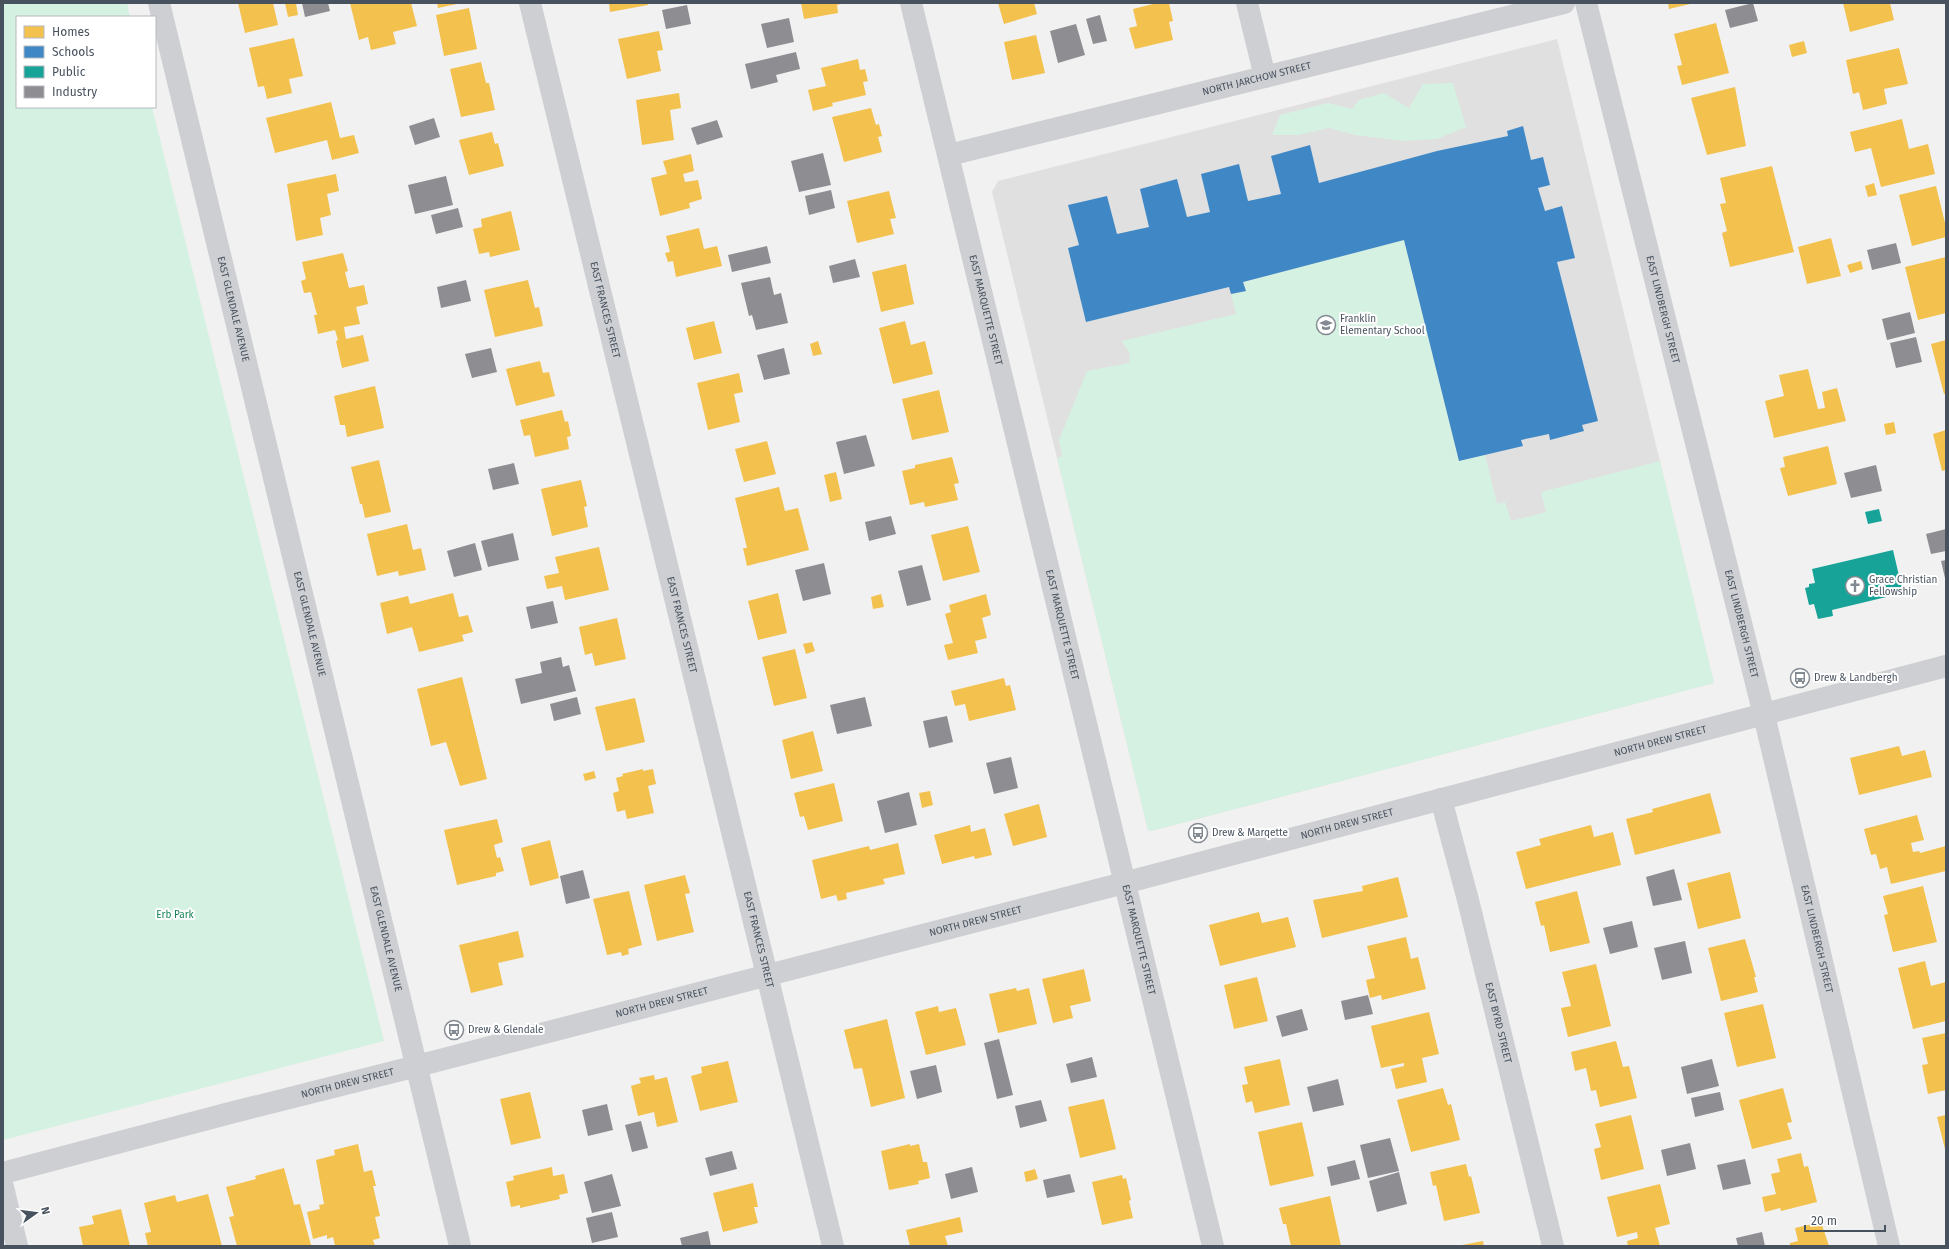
<svg xmlns="http://www.w3.org/2000/svg" width="1949" height="1249" viewBox="0 0 1949 1249" font-family="'Fira Sans',sans-serif">
<rect width="100%" height="100%" fill="#f2f1f1"/>
<path fill="#e0e0e1" d="M1557,39L1714,683L1151,831L1148,830L992,192L998,181Z"/>
<path fill="#d5f1e2" d="M6,3H127L130,17H17V107H152L384,1041L3,1140V4Z
M1453,83L1466,127L1437,139L1403,141L1355,135L1329,128L1298,135H1272L1280,115L1328,103L1352,109L1359,100L1384,93L1409,108L1423,84Z
M1404,240L1459,461L1485,455L1497,504L1505,502L1511,521L1546,512L1541,492L1660,461L1714,683L1151,831L1148,830L1057,458L1062,456L1059,440L1087,371L1129,363L1130,354L1122,341L1236,314L1231,294L1246,291L1243,282Z"/>
<path fill="#f2c14e" d="M238,3H273L278,25L245,33Z
M285,3H296L298,15L288,17Z
M350,3H411L417,26L393,32L396,44L371,50L368,37L359,40Z
M437,3H457V4L438,8Z
M609,3H648V5L610,12Z
M801,3H841V4L837,5L838,13L804,19Z
M998,3H1034L1037,14L1004,24Z
M1157,3H1169L1173,21L1169,22L1173,40L1135,49L1129,28L1137,26L1133,9Z
M1668,3H1690V4L1669,9Z
M1843,3H1890L1894,20L1850,32Z
M469,8L477,49L444,56L436,15Z
M1716,23L1729,73L1682,85L1677,66L1682,65L1674,34Z
M659,31L663,50L657,51L661,71L627,79L618,39Z
M1036,35L1045,73L1012,80L1004,42Z
M294,38L303,76L289,79L292,93L267,99L264,86L258,87L249,48Z
M1804,41L1807,53L1792,57L1789,45Z
M1899,48L1908,84L1884,89L1887,104L1863,110L1859,92L1853,94L1846,60Z
M858,59L860,70L865,69L868,81L863,82L866,95L832,103L833,106L813,111L808,90L826,86L821,68Z
M481,62L486,83H489L495,110L461,117L450,69Z
M1735,87L1746,146L1707,155L1691,98Z
M679,93L681,108L670,110L674,140L642,145L636,100Z
M331,102L340,138L354,135L359,153L332,160L327,140L275,153L266,118Z
M871,108L876,125L879,124L882,136L878,137L882,152L844,162L832,117Z
M1902,119L1909,149L1928,144L1935,174L1881,187L1871,148L1855,152L1850,132Z
M492,132L495,144L498,143L504,166L469,175L459,140Z
M691,154L694,171L683,174L685,182L698,180L702,199L689,203L690,208L660,216L651,178L667,174L663,161Z
M1772,166L1794,252L1730,267L1722,233L1727,231L1720,204L1726,203L1720,178Z
M336,174L339,191L327,194L331,215L320,218L323,235L296,241L287,184Z
M1874,183L1877,195L1868,197L1865,186Z
M1936,186L1946,227V237L1912,246L1899,195Z
M889,191L896,218L890,219L894,234L857,243L847,201Z
M511,211L520,250L490,257L489,252L479,254L473,229L482,227L481,219Z
M699,228L704,249L717,246L722,266L676,277L673,261L668,262L665,253L670,252L666,236Z
M1831,238L1841,276L1807,284L1798,247Z
M343,253L348,271L345,272L349,288L364,285L368,304L356,307L360,324L344,327L346,339L363,335L369,361L342,368L336,341L338,340L335,330L318,334L314,315H317L311,292L304,293L301,281L306,279L302,262Z
M1946,257V313L1918,320L1905,267Z
M1861,261L1863,269L1850,273L1847,265Z
M906,264L914,304L881,312L872,272Z
M528,280L535,308L539,307L543,326L495,337L484,290Z
M714,321L722,353L694,360L686,328Z
M905,321L911,345L925,341L933,374L893,384L879,328Z
M1946,340V394H1944L1931,344Z
M818,341L822,354L813,356L810,344Z
M540,361L543,373L549,372L555,396L516,406L506,369Z
M1808,369L1818,409L1825,408L1822,392L1837,388L1846,421L1774,438L1765,401L1784,396L1779,375Z
M739,373L743,392L734,394L740,422L708,430L697,383Z
M375,386L384,428L347,437L345,425H340L334,396Z
M939,390L949,432L912,440L902,399Z
M562,410L565,422L568,421L571,436L567,437L569,449L535,457L530,435L524,436L520,420Z
M1894,422L1896,433L1886,435L1884,424Z
M1946,430V470L1942,471L1933,434Z
M767,441L776,474L744,482L735,449Z
M1828,446L1837,484L1788,496L1780,468L1785,467L1783,457Z
M952,457L959,483L954,484L958,500L925,507L924,502L910,505L902,471L915,468V465Z
M379,460L391,512L365,518L362,504H360L351,467Z
M836,472L842,499L830,502L824,475Z
M581,480L587,506L584,507L588,527L552,536L541,489Z
M779,487L785,511L798,508L809,550L747,566L743,548H747L735,498Z
M407,524L413,550L421,548L426,570L399,576L398,571L377,576L367,534Z
M968,526L980,572L943,581L931,535Z
M599,547L609,590L565,600L562,586L547,589L544,576L559,573L555,557Z
M453,593L459,617L468,615L473,632L462,635L464,641L419,652L412,627L387,634L380,603L408,596L410,604Z
M778,593L787,633L758,640L748,601Z
M881,594L884,607L873,609L871,597Z
M986,594L991,615L982,618L987,638L975,641L978,653L948,660L944,645L953,643L945,614L951,612L949,605Z
M617,618L626,659L595,666L592,653L585,655L579,627Z
M812,642L815,651L806,654L803,644Z
M795,649L807,698L774,706L762,657Z
M462,677L487,779L460,786L446,742L431,746L417,689Z
M1004,678L1006,686L1010,685L1016,710L969,721L965,704L955,706L951,691Z
M635,698L645,742L606,751L595,707Z
M813,731L823,771L791,779L782,740Z
M1899,746L1902,756L1925,750L1932,777L1859,795L1850,758Z
M643,769V771L653,769L656,784L648,786L654,813L627,819L625,810L617,812L613,793L619,791L616,778L623,776L622,774Z
M594,771L596,778L585,781L583,774Z
M834,783L843,821L808,830L804,816L800,817L794,793Z
M930,791L933,805L922,808L919,793Z
M1710,793L1721,833L1635,855L1626,819L1653,812L1652,809Z
M1039,804L1047,837L1013,846L1004,814Z
M1917,815L1924,840L1911,843L1913,852L1919,851L1920,853L1946,846V871L1891,884L1887,867L1880,869L1876,854L1871,855L1864,829Z
M497,819L503,842L494,845L497,858L500,857L504,871L496,873V876L457,885L444,830Z
M970,825L971,832L985,828L992,855L975,859L974,856L942,864L934,835Z
M1591,825L1594,837L1613,832L1621,865L1526,889L1516,852L1541,845L1539,839Z
M550,840L559,878L530,886L521,848Z
M898,843L905,874L883,879L885,884L846,893L847,899L838,901L836,895L821,899L812,860L869,846L870,850Z
M1730,872L1741,918L1698,929L1687,883Z
M685,875L690,893L685,894L694,932L657,941L644,885Z
M1398,877L1408,917L1322,938L1313,900L1363,891L1362,886Z
M1923,886L1937,942L1893,952L1884,915L1888,914L1883,896Z
M629,891L642,945L628,949L629,954L622,956L621,952L607,955L593,899Z
M1577,891L1590,943L1550,952L1544,925L1541,926L1535,902Z
M1259,912L1262,923L1288,917L1296,947L1220,966L1209,925Z
M518,931L524,957L498,963L503,985L471,993L459,945Z
M1406,937L1411,959L1418,957L1426,989L1382,1000L1381,995L1370,998L1366,980L1375,978L1367,946Z
M1745,939L1756,977H1754L1758,992L1721,1001L1708,948Z
M1925,961L1931,986L1946,982V1021L1913,1029L1898,968Z
M1596,964L1611,1026L1568,1037L1561,1008L1571,1006L1562,972Z
M1084,969L1091,1001L1070,1006L1073,1018L1053,1023L1042,979Z
M1257,977L1268,1021L1234,1029L1224,985Z
M1016,988L1017,991L1029,988L1037,1024L998,1033L989,994Z
M1763,1004L1776,1058L1737,1067L1724,1013Z
M938,1006L939,1012L956,1008L966,1045L926,1055L915,1012Z
M1429,1012L1439,1054L1422,1058L1427,1082L1396,1089L1391,1069L1404,1066V1063L1381,1068L1371,1026Z
M887,1019L905,1098L871,1107L862,1068L854,1069L844,1030Z
M1946,1033V1090L1928,1094L1922,1065L1928,1064L1922,1038Z
M1616,1041L1623,1067L1629,1066L1637,1098L1600,1107L1596,1090L1591,1091L1586,1068L1575,1071L1571,1052Z
M1280,1059L1290,1105L1255,1113L1252,1101L1246,1103L1242,1085L1248,1084L1244,1067Z
M728,1061L738,1102L700,1111L691,1076L702,1073L701,1067Z
M654,1075L655,1080L667,1077L678,1122L657,1127L654,1112L638,1116L631,1086L641,1083L639,1078Z
M1443,1088L1448,1105L1451,1104L1460,1140L1411,1152L1397,1100Z
M1783,1088L1792,1122L1787,1123L1792,1139L1752,1149L1739,1100Z
M530,1092L541,1138L511,1145L500,1099Z
M1104,1099L1116,1149L1080,1158L1068,1107Z
M1631,1115L1644,1169L1601,1180L1594,1149L1601,1147L1595,1124Z
M1946,1115V1149H1945L1937,1117Z
M1302,1122L1314,1176L1270,1186L1258,1132Z
M358,1144L364,1172L372,1170L376,1186H373L380,1216L375,1217L380,1238L373,1240L375,1246H335L333,1237L327,1239V1235L313,1239L307,1212L320,1209L319,1205L324,1204L316,1160L335,1155L334,1150Z
M910,1144V1146L919,1144L923,1162H927L930,1178L918,1181L919,1184L889,1190L881,1151Z
M1801,1153L1804,1167L1808,1166L1817,1202L1781,1211L1780,1208L1765,1212L1762,1197L1776,1194L1771,1174L1780,1172L1777,1159Z
M1466,1164L1469,1177L1471,1176L1480,1213L1444,1221L1436,1185L1433,1186L1430,1172Z
M552,1167L553,1176L564,1174L568,1193L559,1195L560,1199L520,1208V1205L511,1207L506,1182L514,1180L513,1176Z
M284,1168L294,1205L300,1204L311,1245L237,1246L229,1217L234,1216L226,1187L256,1179L255,1176Z
M1035,1169L1038,1179L1026,1182L1024,1172Z
M1122,1175L1123,1179L1126,1178L1131,1200L1129,1201L1133,1218L1102,1225L1092,1182Z
M753,1183L758,1207H754L758,1223L723,1232L713,1193Z
M1660,1184L1670,1224L1655,1228L1660,1246H1628L1627,1241L1638,1238L1637,1232L1617,1237L1607,1197Z
M208,1194L222,1246H148L145,1233L151,1232L144,1203L175,1195L177,1202Z
M1330,1196L1341,1246H1291L1286,1224H1283L1279,1208Z
M121,1209L130,1246H83L79,1227L94,1224L92,1216Z
M960,1217L963,1232L945,1236L948,1246H910L906,1230Z
M1821,1222L1829,1246H1790V1243L1798,1241L1795,1228Z
M1483,1241L1484,1246H1462V1245Z"/>
<path fill="#3f88c5" d="M1523,126L1531,160L1543,157L1550,185L1538,188L1545,211L1562,206L1575,258L1557,262L1598,421L1582,425L1584,431L1550,440L1549,434L1521,440L1523,446L1459,461L1404,240L1243,282L1246,291L1231,294L1229,287L1086,322L1068,248L1079,245L1068,205L1107,196L1117,234L1149,227L1140,189L1177,179L1187,217L1210,212L1201,174L1239,164L1248,201L1281,194L1271,156L1310,145L1319,183L1437,151L1508,136L1507,131Z"/>
<path fill="#17a398" d="M1879,509L1882,521L1868,524L1865,512Z
M1893,550L1903,593L1832,610L1833,616L1818,619L1814,604L1809,605L1805,588L1809,587V584L1815,583L1812,569Z"/>
<path fill="#8d8d92" d="M302,3H328L330,11L305,17Z
M1753,3L1758,21L1730,28L1725,10Z
M687,5L691,24L666,29L662,10Z
M1100,15L1107,41L1093,44L1086,19Z
M789,18L794,42L767,48L761,24Z
M1076,24L1085,55L1058,63L1050,31Z
M796,52L800,69L776,75L778,82L751,89L745,64Z
M434,118L440,137L415,145L409,126Z
M717,120L723,137L697,145L691,128Z
M823,153L831,185L799,192L791,161Z
M446,176L453,205L415,214L408,185Z
M831,190L835,208L809,215L805,196Z
M458,208L463,227L436,234L431,215Z
M1896,243L1901,263L1872,270L1867,250Z
M767,246L771,263L732,272L728,255Z
M855,259L860,277L833,283L829,266Z
M770,277L774,295L781,293L788,323L756,330L752,315L749,316L741,283Z
M466,280L471,301L441,308L437,287Z
M1910,312L1915,333L1887,340L1882,319Z
M1916,337L1922,362L1896,368L1890,343Z
M491,348L497,372L472,378L465,354Z
M784,348L790,374L764,380L757,355Z
M866,435L875,466L844,474L836,442Z
M514,463L519,484L493,490L488,469Z
M1876,465L1882,491L1851,498L1844,473Z
M891,516L896,534L869,541L865,522Z
M1946,529V551L1931,554L1926,534Z
M513,533L519,560L488,567L481,541Z
M475,543L482,570L454,577L447,551Z
M1946,560V578H1945L1941,561Z
M824,563L831,594L803,601L795,570Z
M922,565L931,600L907,606L898,571Z
M553,601L558,623L531,629L526,607Z
M561,657L563,667L569,665L576,691L521,704L515,679L542,673L540,662Z
M577,697L581,714L554,721L550,704Z
M865,697L872,726L837,734L830,705Z
M947,716L953,742L929,748L923,721Z
M1011,757L1018,788L994,794L986,763Z
M909,792L917,825L885,833L877,801Z
M1674,869L1682,900L1653,906L1646,877Z
M583,870L590,898L566,904L560,876Z
M1632,921L1638,947L1610,954L1603,928Z
M1685,941L1692,973L1662,980L1654,948Z
M1368,995L1373,1014L1345,1020L1341,1001Z
M1302,1009L1308,1030L1282,1037L1276,1016Z
M999,1039L1013,1095L997,1099L984,1043Z
M1092,1057L1097,1077L1071,1083L1066,1064Z
M1712,1059L1719,1086L1687,1094L1681,1067Z
M936,1065L942,1092L917,1099L910,1071Z
M1338,1079L1344,1105L1313,1112L1307,1087Z
M1720,1092L1724,1110L1695,1117L1691,1098Z
M1041,1100L1047,1121L1020,1128L1015,1106Z
M607,1104L613,1130L588,1136L582,1110Z
M641,1121L648,1148L632,1152L625,1125Z
M1390,1138L1399,1171L1368,1178L1360,1145Z
M1690,1143L1696,1169L1667,1176L1661,1150Z
M732,1151L737,1169L710,1176L705,1158Z
M1745,1159L1751,1184L1723,1190L1717,1165Z
M1355,1160L1360,1179L1331,1186L1327,1167Z
M972,1167L978,1192L951,1199L945,1174Z
M1399,1172L1407,1204L1377,1212L1369,1181Z
M612,1174L621,1206L592,1213L584,1182Z
M1070,1174L1075,1192L1047,1198L1043,1180Z
M612,1212L618,1237L592,1243L586,1218Z
M708,1231L711,1246H682L680,1238Z
M1762,1232L1765,1246H1738L1736,1238Z"/>
<g fill="none" stroke-linecap="round" stroke-linejoin="round">
<g stroke="#cdcfd2" stroke-width="22">
<path id="s1" d="M530,3L833,1246"/>
<path id="s2" d="M911,3L1213,1246"/>
<path d="M1247,3L1265,77"/>
<path id="s3" d="M1586,3L1764,715L1889,1246"/>
<path id="s4" d="M949,155L1564,3"/>
<path id="s5" d="M1441,799L1468,900L1553,1246"/>
<path id="s6" d="M417,1066L1124,883L1946,666"/>
<path d="M3,1187L17,1246"/>
</g>
<g stroke="#cdcfd2" stroke-width="22">
<path id="s7" d="M159,3L460,1246"/>
<path id="s8" d="M3,1173L230,1113L417,1066"/>
</g>
</g>
<defs>
<g id="school-ring" transform="scale(1)"><circle r="9.5" fill="#fff" stroke="#848a92" stroke-width="1.5"/><path d="M0-5L7-2L0 1L-7-2ZM-4 1L0 2.5L4 1V4Q0 6-4 4Z" fill="#848a92"/></g>
<g id="church-ring" transform="scale(1)"><circle r="9.5" fill="#fff" stroke="#848a92" stroke-width="1.5"/><path d="M-1.2-6h2.4v3.5h3.3v2.4h-3.3V6h-2.4V-.1h-3.3v-2.4h3.3Z" fill="#848a92"/></g>
<g id="bus-ring" transform="scale(1)"><circle r="9.5" fill="#fff" stroke="#848a92" stroke-width="1.5"/><path d="M-5-6H5V4H4V6H2V4H-2V6H-4V4H-5ZM-3.5-4V0h7V-4ZM-3.5 1.2v1.5H-2V1.2ZM2 1.2v1.5H3.5V1.2Z" fill="#848a92"/></g>
</defs>
<g fill-rule="evenodd">
<use href="#school-ring" x="1326" y="325"/>
<use href="#church-ring" x="1855" y="586"/>
<use href="#bus-ring" x="1800" y="678"/>
<use href="#bus-ring" x="1198" y="833"/>
<use href="#bus-ring" x="454" y="1030"/>
</g>
<g text-anchor="middle" dominant-baseline="central" stroke-width="4" stroke-linejoin="round" paint-order="stroke">
<g font-size="10" fill="#48525f" stroke="#fff">
<text stroke="none"><textPath href="#s4" startOffset="317">NORTH JARCHOW STREET</textPath></text>
<text stroke="none"><textPath href="#s3" startOffset="316">EAST LINDBERGH STREET</textPath></text>
<text stroke="none"><textPath href="#s7" startOffset="315">EAST GLENDALE AVENUE</textPath></text>
<text stroke="none"><textPath href="#s1" startOffset="316">EAST FRANCES STREET</textPath></text>
<text stroke="none"><textPath href="#s2" startOffset="316">EAST MARQUETTE STREET</textPath></text>
<text stroke="none"><textPath href="#s7" startOffset="639">EAST GLENDALE AVENUE</textPath></text>
<text stroke="none"><textPath href="#s3" startOffset="640">EAST LINDBERGH STREET</textPath></text>
<text stroke="none"><textPath href="#s1" startOffset="640">EAST FRANCES STREET</textPath></text>
<text stroke="none"><textPath href="#s2" startOffset="640">EAST MARQUETTE STREET</textPath></text>
<text stroke="none"><textPath href="#s6" startOffset="1285">NORTH DREW STREET</textPath></text>
<text stroke="none"><textPath href="#s6" startOffset="961">NORTH DREW STREET</textPath></text>
<text stroke="none"><textPath href="#s6" startOffset="577">NORTH DREW STREET</textPath></text>
<text stroke="none"><textPath href="#s7" startOffset="963">EAST GLENDALE AVENUE</textPath></text>
<text stroke="none"><textPath href="#s1" startOffset="964">EAST FRANCES STREET</textPath></text>
<text stroke="none"><textPath href="#s2" startOffset="964">EAST MARQUETTE STREET</textPath></text>
<text stroke="none"><textPath href="#s3" startOffset="964">EAST LINDBERGH STREET</textPath></text>
<text stroke="none"><textPath href="#s6" startOffset="253">NORTH DREW STREET</textPath></text>
<text stroke="none"><textPath href="#s5" startOffset="231">EAST BYRD STREET</textPath></text>
<text stroke="none"><textPath href="#s8" startOffset="356">NORTH DREW STREET</textPath></text>
</g>
<g font-size="10" fill="#48525f" stroke="#fff" text-anchor="start">
<text x="1340" y="319">Franklin<tspan x="1340" dy="12">Elementary School</tspan></text>
<text x="1869" y="580">Grace Christian<tspan x="1869" dy="12">Fellowship</tspan></text>
<text x="1814" y="678">Drew &amp; Landbergh</text>
<text x="1212" y="833">Drew &amp; Marqette</text>
<text x="468" y="1030">Drew &amp; Glendale</text>
</g>
<g font-size="10" fill="#158456" stroke="#fff">
<text x="175" y="915">Erb Park</text>
</g>
</g>
<rect width="1949" height="1249" fill="none" stroke="#48525f" stroke-width="8"/>
<rect x="16" y="16" width="140" height="92" fill="#ffffff" stroke="#b6babf"/>
<rect x="24" y="26" width="20" height="12" fill="#f2c14e" stroke="#b6babf"/>
<text x="52" y="36" font-size="12" fill="#48525f">Homes</text>
<rect x="24" y="46" width="20" height="12" fill="#3f88c5" stroke="#b6babf"/>
<text x="52" y="56" font-size="12" fill="#48525f">Schools</text>
<rect x="24" y="66" width="20" height="12" fill="#17a398" stroke="#b6babf"/>
<text x="52" y="76" font-size="12" fill="#48525f">Public</text>
<rect x="24" y="86" width="20" height="12" fill="#8d8d92" stroke="#b6babf"/>
<text x="52" y="96" font-size="12" fill="#48525f">Industry</text>
<g transform="translate(36 1213) rotate(76)" stroke="#ffffff" stroke-width="3" paint-order="stroke">
<path d="M0-3L7 15L0 10L-7 15Z" fill="#48525f"/>
<text y="-6" font-size="11" font-weight="bold" text-anchor="middle" fill="#48525f">N</text>
</g>
<path d="M1805 1225v6h80v-6" fill="none" stroke="#48525f" stroke-width="2"/>
<text x="1811" y="1225" font-size="12" fill="#48525f" stroke="#ffffff" stroke-width="3" paint-order="stroke">20 m</text>
</svg>
